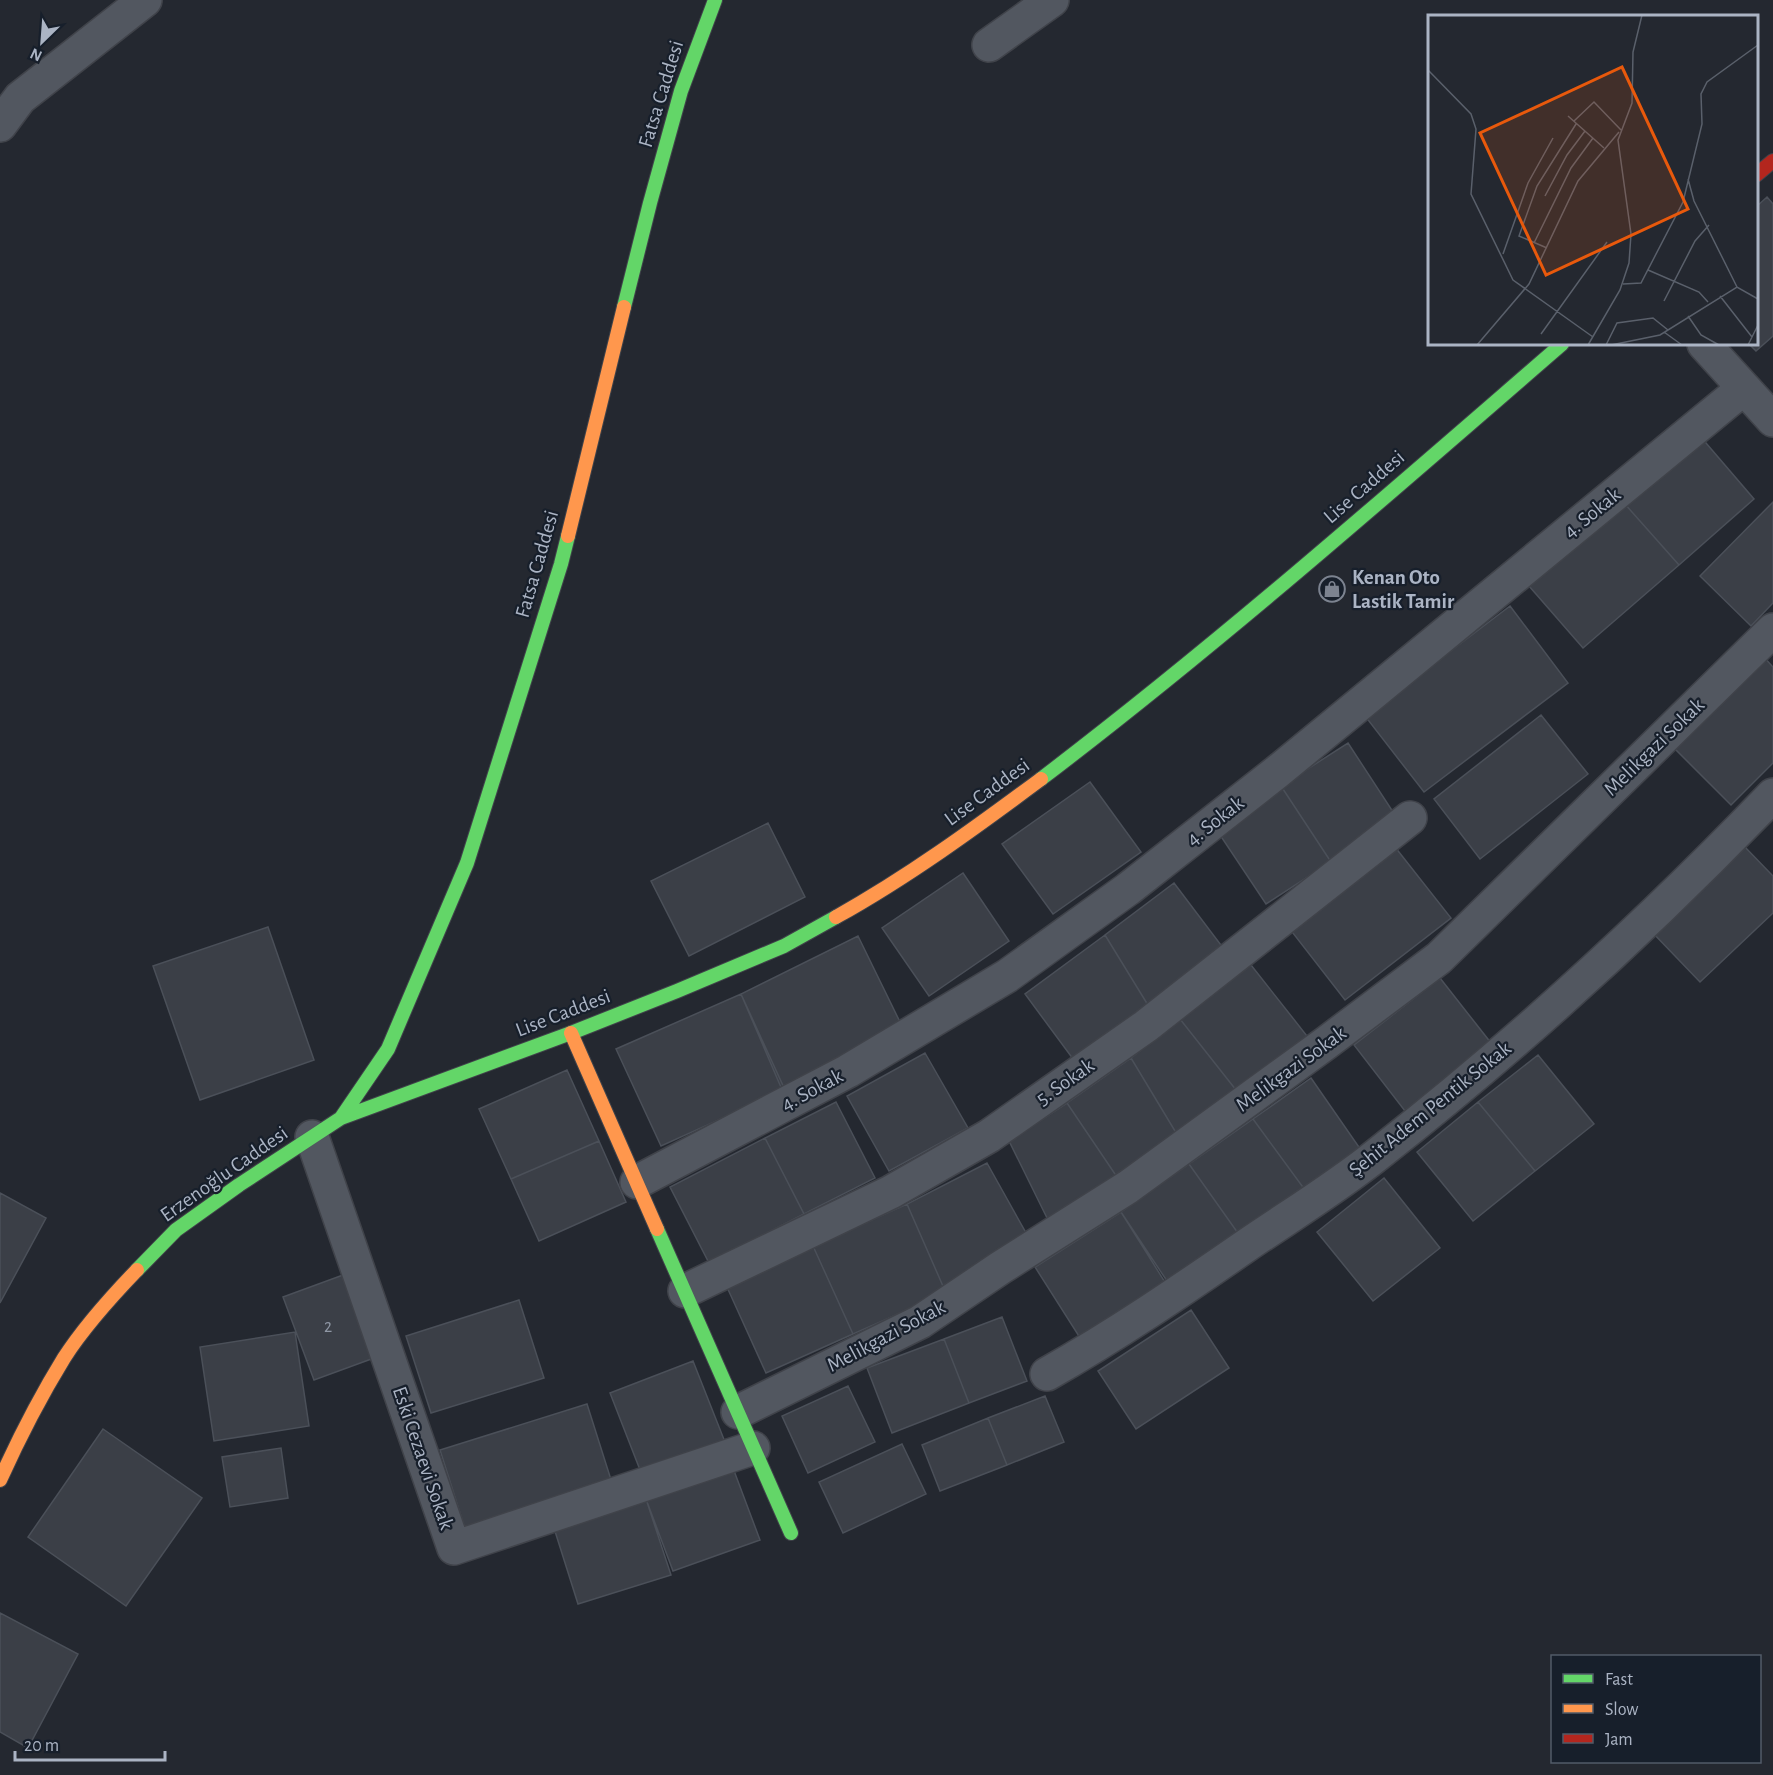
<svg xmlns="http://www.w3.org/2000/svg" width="1773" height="1775" viewBox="0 0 1773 1775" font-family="'Alegreya Sans',sans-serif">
<rect width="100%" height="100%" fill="#242830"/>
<path fill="#3b3f47" stroke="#4b5059" stroke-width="1.5" d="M1767,197L1773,204V336L1756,351L1749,344H1756V207Z
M1700,436L1754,499L1679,565L1624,503Z
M1773,502V603L1751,626L1700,576Z
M1624,503L1679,565L1583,648L1529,586Z
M1510,606L1568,683L1424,792L1365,716Z
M1762,655L1773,667V763L1731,805L1672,746Z
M1541,715L1588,774L1480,859L1434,799Z
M1348,743L1397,818L1331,862L1281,786Z
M1090,782L1141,852L1053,914L1002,844Z
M1281,786L1331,862L1266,904L1216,829Z
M768,823L805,897L689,956L651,881Z
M1743,845L1773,876V913L1700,982L1652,932Z
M1395,847L1451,918L1345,1000L1289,928Z
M963,873L1009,941L929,996L882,928Z
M1174,883L1227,953L1151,1010L1105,935Z
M268,927L314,1060L200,1100L153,966Z
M1105,935L1151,1010L1076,1063L1025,994Z
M858,936L901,1024L783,1092L741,994Z
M1251,965L1307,1036L1236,1090L1180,1019Z
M1440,978L1491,1043L1405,1111L1354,1045Z
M741,994L785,1090L661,1146L616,1049Z
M1180,1019L1236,1090L1178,1136L1131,1058Z
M925,1053L968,1128L889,1171L847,1096Z
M1538,1055L1594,1124L1535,1171L1478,1102Z
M1131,1058L1178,1136L1117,1177L1067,1103Z
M567,1070L599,1141L511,1179L479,1109Z
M1311,1078L1361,1150L1305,1190L1253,1119Z
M836,1102L875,1178L804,1214L765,1138Z
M1478,1102L1535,1171L1473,1221L1417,1152Z
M1067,1103L1117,1177L1048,1220L1009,1141Z
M1253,1119L1305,1190L1240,1236L1189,1164Z
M765,1138L804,1214L709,1263L670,1187Z
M599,1141L626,1202L539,1241L511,1179Z
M987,1163L1030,1240L946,1293L907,1204Z
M1189,1164L1240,1236L1169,1284L1121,1212Z
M1384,1178L1440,1248L1373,1301L1317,1232Z
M0,1193L46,1218L0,1303Z
M907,1204L946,1293L853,1334L813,1246Z
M1121,1212L1168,1287L1082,1341L1035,1267Z
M813,1246L853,1334L766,1373L726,1285Z
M343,1275L374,1358L314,1380L283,1297Z
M519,1300L544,1378L431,1413L406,1336Z
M1191,1310L1229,1368L1136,1429L1098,1371Z
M1002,1317L1027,1381L969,1403L944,1339Z
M295,1332L309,1426L214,1441L200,1347Z
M944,1339L969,1403L892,1433L867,1368Z
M693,1361L725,1442L642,1475L610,1393Z
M848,1386L875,1442L808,1473L782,1416Z
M1045,1396L1064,1442L1007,1465L988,1418Z
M587,1404L613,1486L466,1532L440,1450Z
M988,1418L1007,1465L940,1491L922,1445Z
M103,1429L202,1498L126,1606L28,1537Z
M902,1444L926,1494L843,1533L819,1482Z
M281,1448L288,1498L230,1507L222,1457Z
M733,1468L760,1540L673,1571L646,1499Z
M645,1496L671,1575L578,1604L553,1525Z
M0,1613L78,1654L28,1748L0,1732Z"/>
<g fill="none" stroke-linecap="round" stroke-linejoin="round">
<g stroke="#40434a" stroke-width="36">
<path id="street" d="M989,45L1052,0
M0,125L20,98L145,0
M1704,344L1773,420
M312,1137L454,1548L753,1448
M637,1182L848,1071L1007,976L1128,889L1277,772L1744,388
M685,1291L891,1192L989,1136L1146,1026L1410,818
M1047,1374C1116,1335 1182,1290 1247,1245C1291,1215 1337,1187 1378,1154C1518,1044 1650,923 1773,795
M738,1412L920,1322L1000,1268L1128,1187L1326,1043L1439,958L1773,630"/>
</g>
<g stroke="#40434a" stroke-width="16">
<path id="fast" d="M624,307L650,203L681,91L715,0
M1041,779C1221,642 1391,492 1562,344
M341,1118L388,1049L467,863L561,564L568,536
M657,1229L791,1533
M137,1270L176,1230L239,1185L341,1118L571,1033L677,991L784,946L836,917"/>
</g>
<g stroke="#40434a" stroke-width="16">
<path id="slow" d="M568,536L624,307
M836,917C908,877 975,828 1041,779
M571,1033L657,1229
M0,1480C19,1438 40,1397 64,1358C84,1327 111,1297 137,1270"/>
</g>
<g stroke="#40434a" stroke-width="16">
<path id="jam" d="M1756,175L1773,161"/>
</g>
<use href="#street" stroke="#525760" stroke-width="33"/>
<use href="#fast" stroke="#63d668" stroke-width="14"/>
<use href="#slow" stroke="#ff974d" stroke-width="14"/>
<use href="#jam" stroke="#b3261e" stroke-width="14"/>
</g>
<defs>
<g id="shop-ring" transform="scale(1.35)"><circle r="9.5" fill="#171f2b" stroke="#7c8390" stroke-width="1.5"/><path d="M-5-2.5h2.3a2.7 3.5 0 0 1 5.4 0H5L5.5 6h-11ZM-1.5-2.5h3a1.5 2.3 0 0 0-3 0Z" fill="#7c8390"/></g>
</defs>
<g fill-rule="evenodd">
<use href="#shop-ring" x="1332" y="589"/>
</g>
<g text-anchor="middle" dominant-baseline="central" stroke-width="4.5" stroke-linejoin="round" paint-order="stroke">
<g font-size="18" fill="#8f97a5">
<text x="328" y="1327">2</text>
</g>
<g font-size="21" fill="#abb4c4" stroke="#171f2b">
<text transform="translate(661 94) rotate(-73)">Fatsa Caddesi</text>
<text transform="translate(1364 487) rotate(-41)">Lise Caddesi</text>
<text transform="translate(1592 513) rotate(-39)">4. Sokak</text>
<text transform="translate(537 564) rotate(-74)">Fatsa Caddesi</text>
<text transform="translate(1654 747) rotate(-44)">Melikgazi Sokak</text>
<text transform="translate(987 792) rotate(-36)">Lise Caddesi</text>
<text transform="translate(1215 821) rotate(-38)">4. Sokak</text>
<text transform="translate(563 1013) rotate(-21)">Lise Caddesi</text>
<text transform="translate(1291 1069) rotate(-36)">Melikgazi Sokak</text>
<text transform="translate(1065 1082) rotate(-35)">5. Sokak</text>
<text transform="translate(812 1090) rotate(-28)">4. Sokak</text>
<text transform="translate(1430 1109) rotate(-39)">Şehit Adem Pentik Sokak</text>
<text transform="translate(224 1174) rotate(-35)">Erzenoğlu Caddesi</text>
<text transform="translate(886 1336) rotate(-28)">Melikgazi Sokak</text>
<text transform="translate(423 1458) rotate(71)">Eski Cezaevi Sokak</text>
</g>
<g font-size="21" font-weight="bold" fill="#abb4c4" stroke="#171f2b" text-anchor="start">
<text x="1352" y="577">Kenan Oto<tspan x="1352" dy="24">Lastik Tamir</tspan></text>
</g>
</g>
<g transform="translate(1428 15)">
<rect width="330" height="330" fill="#242830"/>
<path fill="none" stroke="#5a606b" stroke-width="1.5" d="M0,55L43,99L48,114L43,179L85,265L165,322M140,101L176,133M146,106L166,87L193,115M260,164L266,186L309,272M117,181L139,140L157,116M106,228L143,153L165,123M119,233L91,221L109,171L148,109M75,239L100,168L125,123M220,255L271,277L280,287M195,269L213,268L255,187L274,109L273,79L279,67L330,30M292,281L324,322M236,286L267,226L281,210M260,301L273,320L291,330M236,317L254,330M113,319L179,227M49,330L101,269L150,166L191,117M160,330L192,275L201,248L203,219L190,125L204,88L205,37L214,0M178,330L189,308L225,303L240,315M183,330L232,320L309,272L330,284M320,330L330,310"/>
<path fill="#e8590c" fill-opacity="0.15" stroke="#e8590c" stroke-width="3" d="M194,52L260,194L118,260L52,118Z"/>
<rect width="330" height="330" fill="none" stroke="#abb4c4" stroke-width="3"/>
</g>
<rect x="1551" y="1655" width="210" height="108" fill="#171f2b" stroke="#525b68" stroke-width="1.5"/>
<rect x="1563" y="1674" width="30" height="9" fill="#63d668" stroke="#525b68" stroke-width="1.5"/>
<text x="1605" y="1685" font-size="18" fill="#abb4c4">Fast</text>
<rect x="1563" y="1704" width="30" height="9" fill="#ff974d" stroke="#525b68" stroke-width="1.5"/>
<text x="1605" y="1715" font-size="18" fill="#abb4c4">Slow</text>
<rect x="1563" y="1734" width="30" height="9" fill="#b3261e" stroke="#525b68" stroke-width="1.5"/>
<text x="1605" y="1745" font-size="18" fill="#abb4c4">Jam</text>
<g transform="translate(42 42) rotate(205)" stroke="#171f2b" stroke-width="4.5" paint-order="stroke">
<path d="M0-4.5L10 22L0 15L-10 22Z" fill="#abb4c4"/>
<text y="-9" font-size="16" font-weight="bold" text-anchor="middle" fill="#abb4c4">N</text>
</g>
<path d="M15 1751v9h150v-9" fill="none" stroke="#abb4c4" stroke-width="3"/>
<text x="24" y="1751" font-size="18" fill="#abb4c4" stroke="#171f2b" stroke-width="4.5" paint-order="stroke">20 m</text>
</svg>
